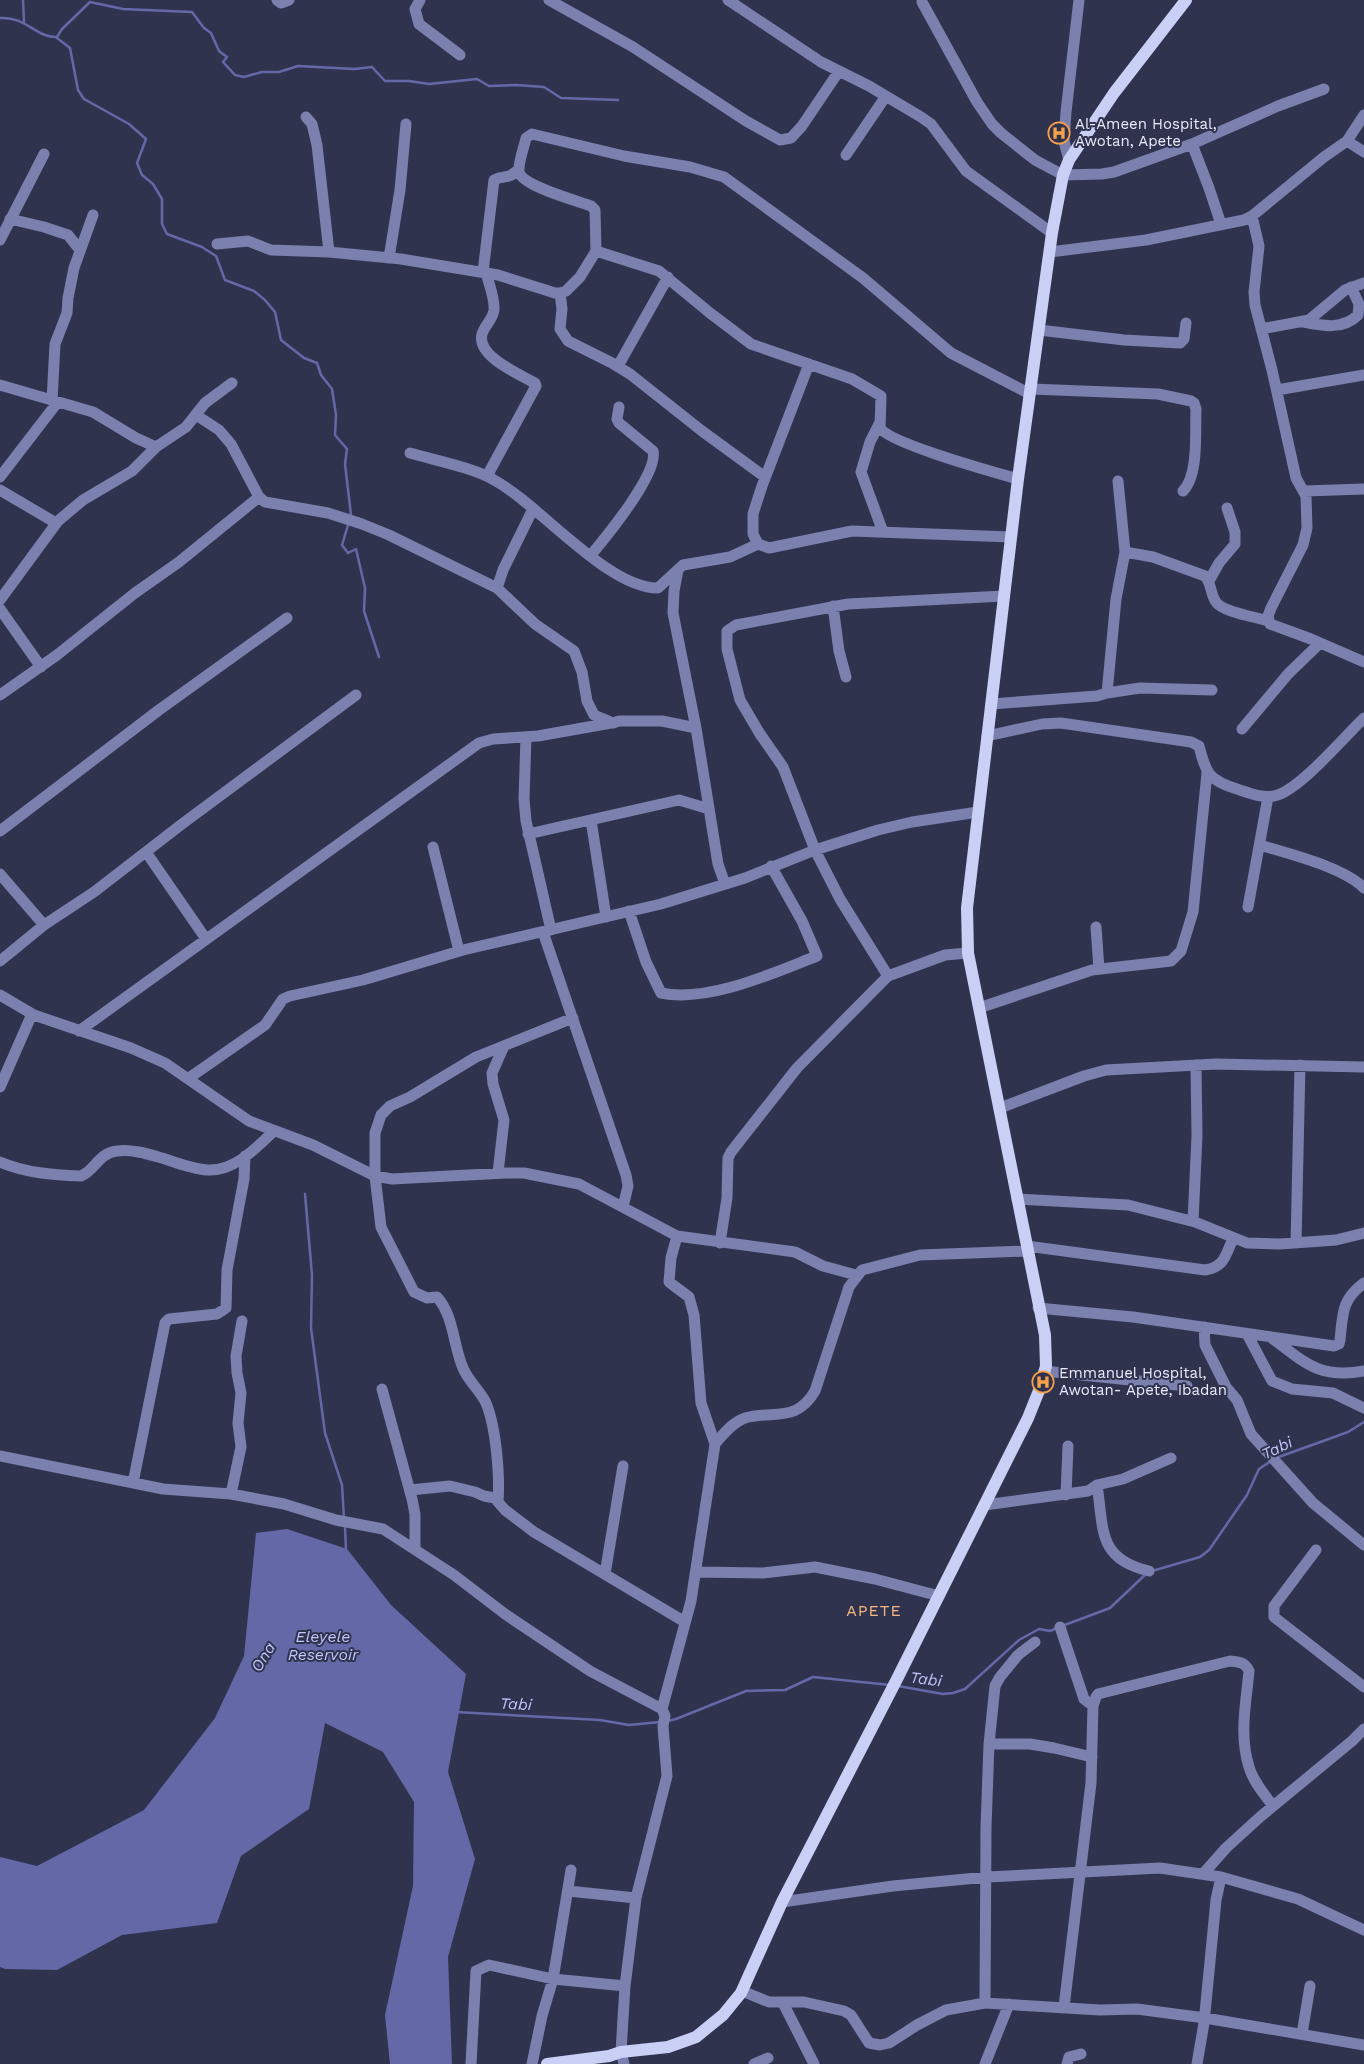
<svg xmlns="http://www.w3.org/2000/svg" width="1364" height="2064" viewBox="0 0 1364 2064" font-family="'Work Sans',sans-serif">
<rect width="100%" height="100%" fill="#30334e"/>
<path fill="#6468a7" d="M287,1529L347,1549L391,1605L466,1674L448,1772L475,1859L448,1957L452,2064H390L385,2015L413,1886L414,1802L383,1752L325,1723L309,1809L241,1856L217,1923L122,1935L57,1970L5,1969L0,1967V1857L37,1866L144,1810L215,1718L244,1656L256,1533Z"/>
<g fill="none" stroke-linecap="round" stroke-linejoin="round">
<path stroke="#6468a7" stroke-width="2.5" d="M23,0L24,22
M0,18C26,16 36,38 57,37L62,29L90,2L123,9L192,12L204,28L211,33L219,51L227,57L223,62L235,75L244,77L262,72H279L298,66L354,69L372,67L385,81H409L429,84L477,79L489,86L516,85L544,87L561,98L618,100
M57,38L70,48L78,90L84,99L129,124L146,139L137,163L142,175L153,184L162,199V224L167,234L202,247L216,256L225,280L254,291L265,300L275,312L281,340L304,358L317,363L321,375L332,389L336,415L335,435L347,449L345,464L351,515
M348,525L342,545L348,553L356,549L365,588L364,611L379,657
M305,1194L312,1275L311,1328L325,1433L342,1485L344,1518
M1276,1458L1348,1432L1364,1422
M345,1526L346,1551
M1152,1571L1200,1557L1209,1550L1247,1495L1259,1469L1271,1461
M1062,1626L1110,1608L1147,1573
M898,1686L943,1694L953,1693L965,1689L1019,1640L1039,1629L1050,1631L1057,1628
M456,1712L600,1720L629,1725L660,1722
M668,1721L676,1719L746,1691L785,1690L813,1677L890,1685"/>
<path stroke="#7b80ae" stroke-width="11" d="M277,0L281,3L289,0
M420,0L415,9L419,24L460,55
M549,0L633,47L746,121L780,140L791,138L802,126L839,71
M728,0L821,62L869,86L921,117L931,124L966,171L1052,233
M922,2L977,102L992,124L1001,133L1035,160L1063,175L1102,174L1114,172L1192,144L1278,106L1324,89
M306,117L312,124L317,145L329,252
M1347,141L1364,115
M1192,144L1209,188L1221,224
M846,155L886,96
M1069,160L1064,141L1066,112L1079,0
M1252,216L1259,246L1254,292L1255,305L1272,370L1296,478L1306,496L1307,528L1303,545L1271,608L1268,616L1270,624L1311,639L1364,662
M10,219L44,227L68,235L80,250
M0,240L44,154
M217,244L248,241L271,250L329,252L401,259L498,275L555,293H560L566,291L580,277L596,251L595,210L591,206C578,201 522,186 519,172C518,162 524,148 526,138L532,134L624,156L690,167L724,177L863,278L951,353L1030,394
M596,251L659,271L710,313L751,344L852,379L881,396L880,428C891,444 994,472 1018,479
M1050,252L1146,240L1244,220L1252,216L1324,157L1347,141L1364,152
M389,258L400,190L406,124
M483,272L494,180C505,174 507,181 519,169
M486,272C489,285 495,298 494,310C493,319 485,325 482,334C476,356 519,374 535,383L536,386L487,476
M560,293L562,309L560,329L568,341L612,363L630,374L702,431L765,477
M1304,322C1323,326 1343,330 1358,315L1359,304L1351,287
M1261,329L1309,320L1345,290L1364,283
M1039,330L1124,340L1180,343L1184,339L1186,323
M809,364L762,486L753,514V534L758,544L769,548L852,531L1011,537
M618,366L668,277
M0,385L93,412L136,438L156,447L186,427L205,403L232,383
M1031,389L1158,394L1191,401L1194,403L1196,409C1195,431 1199,475 1183,491
M1277,390L1364,375
M52,401L55,344L67,313L68,298L74,268L93,215
M196,415L219,430L231,444L259,497L265,502L328,513L362,524L389,535L497,588L535,624L574,651L582,672L587,701L594,715L613,723L619,721H662L696,728
M880,422L870,442L861,472L883,532
M410,453C434,460 474,468 494,480C540,505 607,588 658,588L683,565L730,557L758,544
M0,477L57,403
M0,490L56,523
M1304,491L1364,489
M1125,552L1153,557L1205,576C1212,584 1210,594 1216,602C1222,612 1257,617 1268,621
M591,555C606,537 659,473 653,451L619,423L617,419L619,407
M678,570L674,591L673,613L696,728L718,864L725,884
M1209,581L1219,563L1235,544V532L1227,508
M497,588L503,570L533,509
M0,600L58,521L83,500L132,471L156,447
M833,606L839,651L846,677
M0,609L41,667
M1107,693L1140,688L1212,690
M0,695L57,655L135,593L179,562L259,497
M991,704L1097,696L1107,693L1116,599L1125,552L1118,481
M1242,729L1288,674L1320,643
M987,736L1042,724L1061,723L1191,742L1199,746C1206,773 1208,780 1237,789C1249,793 1261,798 1274,796C1298,792 1345,736 1364,718
M526,737L524,799L526,821L551,930
M591,820L606,917
M0,831L159,710L287,618
M528,834L679,800L709,809
M1260,845C1289,854 1343,867 1364,888
M433,847L459,951
M146,852L206,939
M0,874L44,925
M1248,907L1268,797
M629,911L646,962L661,993C708,1003 773,973 817,956L802,921L771,866
M1096,927L1099,969
M543,932L626,1175L628,1186L623,1207
M0,961L44,925L94,892L182,824L356,695
M888,976L840,899L815,850L783,767L760,734L740,700L727,649V631L736,625L848,604L1004,596
M0,995L34,1015L131,1048L165,1063L249,1121L313,1145L375,1176L392,1179L506,1173H524L579,1184L677,1236L795,1252L823,1266L856,1275
M979,1008L1092,970L1171,961L1181,951L1193,912L1207,773
M573,1018L476,1057L410,1097L390,1106L381,1115L375,1133V1176L381,1227L414,1292L427,1298L437,1297C454,1316 453,1345 463,1368C468,1381 480,1390 486,1403C496,1427 500,1475 498,1502L505,1510L534,1532L685,1622
M79,1031L479,743L493,739L538,736L611,723
M189,1078L265,1025L283,999L290,996L363,980L463,950L661,904L745,878L815,850L878,830L912,822L978,812
M0,1087L32,1014
M1000,1108L1084,1076L1106,1070L1216,1064L1364,1067
M0,1162C26,1173 53,1175 81,1176C95,1171 98,1153 117,1151C132,1149 148,1154 162,1158C177,1163 192,1169 207,1170C234,1172 256,1148 274,1131
M498,1173L504,1120L493,1084L492,1073L504,1046
M1017,1199L1128,1205L1195,1222L1247,1243L1280,1244L1336,1240L1364,1233
M1193,1221L1197,1136L1196,1065
M677,1236L671,1258L669,1282L689,1297L694,1315L701,1403L715,1444
M720,1243L727,1198L728,1158L731,1152L797,1068L888,976L945,955L968,953
M1296,1243L1300,1065
M1027,1246L1205,1270C1225,1267 1225,1255 1233,1239
M1038,1308L1133,1317L1334,1346L1339,1344L1340,1340C1343,1314 1341,1300 1364,1283
M1204,1327L1205,1345L1226,1387L1237,1400L1251,1434L1313,1503L1364,1545
M1247,1334L1272,1381L1292,1389L1333,1393L1364,1408
M1272,1338C1305,1363 1320,1379 1364,1371
M1044,1371L1187,1386
M382,1389L412,1499L415,1514V1549
M0,1456L163,1489L231,1494L284,1504L336,1520L383,1529L454,1575L505,1614L590,1671L662,1709
M133,1483L165,1323L169,1319L217,1314L226,1308L227,1270L244,1179L245,1156
M1097,1485C1104,1529 1097,1559 1149,1571
M410,1490L450,1486L475,1492L484,1496L495,1498L498,1502
M231,1494L241,1447L238,1423L241,1393L237,1373L236,1356L242,1321
M1066,1495L1068,1446
M985,1505L1088,1491L1097,1485L1123,1479L1171,1458
M1316,1550L1274,1606V1617L1364,1687
M697,1572L763,1573L815,1567L875,1579L939,1596
M605,1574L623,1466
M1060,1627L1084,1699L1093,1706
M989,1744H1030L1054,1748L1092,1757
M1203,1874L1226,1848L1260,1817L1352,1741L1364,1729
M568,1891L636,1898
M782,1902L893,1886L987,1877L1160,1868L1221,1877L1298,1899L1364,1930
M742,1991L769,2002H804L844,2011L851,2015L869,2043L880,2045L889,2043L917,2025L946,2010L985,2003L1100,2010L1137,2009L1205,2018L1364,2045
M783,2003L814,2064
M985,2003L986,1827L989,1744L995,1686L1000,1677L1018,1655L1035,1642
M1064,2007L1091,1783L1093,1706L1096,1697L1098,1694L1230,1661C1239,1662 1245,1662 1249,1671C1246,1703 1239,1735 1249,1767C1253,1781 1264,1794 1273,1806
M1302,2034L1310,1986
M471,2064L476,1971L489,1965L553,1979L625,1986
M532,2064L542,2016L553,1979L571,1870
M624,2064L621,2052L625,1986L636,1898L667,1776L663,1726L665,1716L662,1709L691,1601L715,1444C723,1434 733,1422 745,1418C775,1410 796,1423 815,1391L849,1287L862,1270L920,1255L1028,1251
M754,2064L768,2058
M985,2064L1009,2004
M1067,2064L1069,2057L1081,2054
M1197,2064L1204,2023L1216,1900L1221,1877"/>
<path stroke="#cacff6" stroke-width="12" d="M547,2064L609,2056L621,2052L668,2047L696,2037L723,2015L741,1993L782,1902L896,1681L1028,1418L1040,1388L1046,1366L1045,1335L968,953L967,908L1018,479L1052,233L1063,175L1069,160L1114,93L1186,0"/>
</g>
<defs>
<g id="hospital-ring" transform="scale(1.125)"><circle r="9.5" fill="#30334e" stroke="#f8a14a" stroke-width="1.5"/><path d="M-5-5h3v3.5h4V-5h3V5h-3V1.5h-4V5h-3Z" fill="#f8a14a"/></g>
</defs>
<g fill-rule="evenodd">
<use href="#hospital-ring" x="1059" y="133"/>
<use href="#hospital-ring" x="1043" y="1382"/>
</g>
<g text-anchor="middle" dominant-baseline="central" stroke-width="4" stroke-linejoin="round" paint-order="stroke">
<g font-size="15" fill="#e8eafc" stroke="#30334e" text-anchor="start">
<text x="1075" y="124">Al-Ameen Hospital,<tspan x="1075" dy="17">Awotan, Apete</tspan></text>
<text x="1059" y="1373">Emmanuel Hospital,<tspan x="1059" dy="17">Awotan- Apete, Ibadan</tspan></text>
</g>
<g font-size="16" font-style="italic" fill="#c0c6fd" stroke="#30334e">
<text transform="translate(1277 1448) rotate(-26)">Tabi</text>
<text x="323" y="1636">Eleyele<tspan x="323" dy="18">Reservoir</tspan></text>
<text transform="translate(263 1657) rotate(-58)">Ona</text>
<text transform="translate(926 1679) rotate(7)">Tabi</text>
<text transform="translate(516 1704) rotate(3)">Tabi</text>
</g>
<g font-size="16" letter-spacing="1" fill="#f4b781" stroke="#30334e">
<text x="874" y="1610">APETE</text>
</g>
</g>
</svg>
